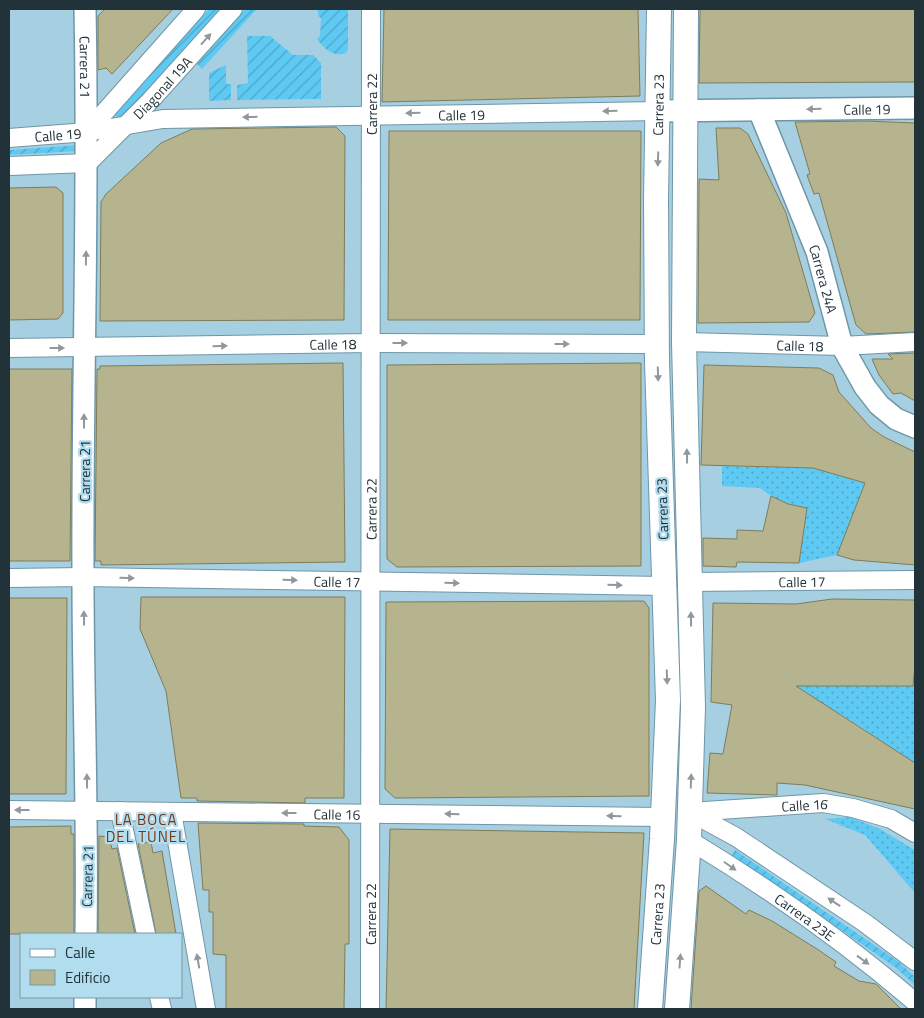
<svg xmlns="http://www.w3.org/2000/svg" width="924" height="1018" viewBox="0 0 924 1018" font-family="'Titillium Web',sans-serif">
<defs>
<pattern id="grass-dots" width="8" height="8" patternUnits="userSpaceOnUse" patternTransform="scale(1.25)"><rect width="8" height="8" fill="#5ecaf3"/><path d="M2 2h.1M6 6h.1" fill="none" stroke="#4da5c6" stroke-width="1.8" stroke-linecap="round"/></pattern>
<pattern id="garden-furrows" width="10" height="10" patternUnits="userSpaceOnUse" patternTransform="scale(1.25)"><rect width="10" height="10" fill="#5ecaf3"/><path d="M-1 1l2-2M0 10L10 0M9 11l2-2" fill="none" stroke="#4da5c6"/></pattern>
</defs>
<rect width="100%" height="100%" fill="#a6d0e2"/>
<path fill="url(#grass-dots)" d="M722,466L813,468L866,483L837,555L799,563L807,508L788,504L771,496L760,488L722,486Z
M754,685H915V763L842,715L821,712Z
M850,817L880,829L915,850V893L865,835L825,819Z"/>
<path fill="url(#garden-furrows)" d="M209,9H223L122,122L114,114Z
M245,9H257L202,69L196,63Z
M318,9H348V49L346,53C334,58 323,48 317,39L320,36L321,18L318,16Z
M247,36H270L293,55H313L321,63V99L237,100V85L248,83Z
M226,65V84H231V100L209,101V73Z
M78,145V151L9,155V150Z
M735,850L899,962L915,977V985L895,967L732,855Z"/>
<path fill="#b5b48e" stroke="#7e7c59" d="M105,9H173L112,74L106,68L98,70V16Z
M384,9H638L640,96L382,102Z
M700,9H915V82L699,83Z
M866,121L915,123V332L866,334L856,325L819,193L814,194L807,175L810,174L795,122Z
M336,127L345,136L344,320L100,321L101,202L106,194L161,143L192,129Z
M716,128H740L748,134L786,213L815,313L809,322L698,323L699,179L719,180Z
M389,131H641L640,320H388Z
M56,187L63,193V313L58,319L9,320V188Z
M915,353V401L901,393L893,394L879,375L872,359H893L888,354Z
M343,363L345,562L101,565V561H95L97,369H100V366Z
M641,363V566L397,567L387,559V365Z
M704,365L819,368L833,375L839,392L871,428L884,437L915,452V565L854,560L837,555L865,483L813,468L701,465Z
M9,369H72L70,561H9Z
M771,496L788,504L807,508L799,563L737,562L736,567L703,566V538L737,539V530L763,531Z
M141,597H345L344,798H305V803L197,801V798H181L166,691L140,629Z
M9,598H67L66,794H9Z
M832,599L915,600V666L913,686H796L915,763V809L805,785L777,783V795L707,793L710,753L723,754L732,705L711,702L713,603L796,604Z
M644,601L649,608V796L395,798L385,789L386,602Z
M198,823L304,824V826L339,827L349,840V944H345L344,1009H226V955L213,954V912H209V890H203Z
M71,826V834H74V934H9V827Z
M390,829L644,833L634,1009H386Z
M99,836L109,837L112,849L117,848L135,934H98Z
M151,842L153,853L162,851L176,934H156L138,844Z
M706,886L746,914L749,910L772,921L817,949L836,962L834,966L859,981L876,984L901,1009H691L699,891Z"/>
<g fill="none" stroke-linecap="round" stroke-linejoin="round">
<g stroke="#6e96a7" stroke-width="20">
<g id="minor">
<path d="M87,132L196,9"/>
<path id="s1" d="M9,138L87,132L163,119L659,111"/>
<path id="s2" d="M9,166L88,163L150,101L233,9"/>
<path id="s3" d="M684,342L842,346L915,342"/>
<path id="s4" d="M9,348L371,343L657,344"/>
<path id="s5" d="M9,578L83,577L664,586"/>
<path id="s6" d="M690,582L915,580"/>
<path id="s7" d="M9,810L663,817"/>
<path d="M120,811L146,934"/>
<path d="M172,812L206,1009"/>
<path d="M690,812L736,837L865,923L915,961"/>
<path id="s8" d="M690,812L823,803L853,808L891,819L915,833"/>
<path id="s9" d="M689,840C768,888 845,942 915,1002"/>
<path d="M159,997L162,1009"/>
<path id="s10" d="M370,1009L371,9"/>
</g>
</g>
<g stroke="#6e96a7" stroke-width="24">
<g id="tertiary">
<path id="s11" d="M85,9C89,198 82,387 83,576C83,696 88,815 86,934"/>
<path id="s12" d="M759,110L817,252L842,346L865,387L879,405L896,419L915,427"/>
<path id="s13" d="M659,111L915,108"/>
<path d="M85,1009V997"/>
</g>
</g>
<g stroke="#6e96a7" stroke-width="26">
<g id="secondary">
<path id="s14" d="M650,1009L662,839L668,700L657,362L656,200L659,9"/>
<path d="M677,1009L689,840L693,707L684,342L686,9"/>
</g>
</g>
<use href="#minor" stroke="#fff" stroke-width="18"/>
<use href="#tertiary" stroke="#fff" stroke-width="21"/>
<use href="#secondary" stroke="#fff" stroke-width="24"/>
</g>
<defs><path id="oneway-solid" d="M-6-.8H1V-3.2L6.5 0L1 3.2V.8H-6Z" transform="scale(1.25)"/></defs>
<g fill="#90989c">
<use href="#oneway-solid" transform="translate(206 39) rotate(-48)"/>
<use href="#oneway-solid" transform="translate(814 109) rotate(179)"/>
<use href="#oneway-solid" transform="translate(610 111) rotate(179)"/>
<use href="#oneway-solid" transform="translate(413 113) rotate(179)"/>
<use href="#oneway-solid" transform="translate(250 117) rotate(179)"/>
<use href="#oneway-solid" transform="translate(658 159) rotate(92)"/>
<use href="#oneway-solid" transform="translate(86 258) rotate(-89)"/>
<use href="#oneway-solid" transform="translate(400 343)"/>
<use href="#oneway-solid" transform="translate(562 344)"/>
<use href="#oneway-solid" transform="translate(220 346) rotate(-1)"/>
<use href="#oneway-solid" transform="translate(57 348)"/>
<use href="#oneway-solid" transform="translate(658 374) rotate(88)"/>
<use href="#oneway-solid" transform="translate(84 421) rotate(-90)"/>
<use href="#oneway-solid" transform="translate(687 456) rotate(-91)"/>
<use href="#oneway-solid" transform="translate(127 578) rotate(1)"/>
<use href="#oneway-solid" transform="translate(290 580) rotate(1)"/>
<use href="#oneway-solid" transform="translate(452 583) rotate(1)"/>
<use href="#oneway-solid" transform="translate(615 585) rotate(1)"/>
<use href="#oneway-solid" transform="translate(84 618) rotate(-91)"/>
<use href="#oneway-solid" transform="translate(691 619) rotate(-91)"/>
<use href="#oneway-solid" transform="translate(667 677) rotate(88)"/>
<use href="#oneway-solid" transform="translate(87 781) rotate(-91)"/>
<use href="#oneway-solid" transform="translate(691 781) rotate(-88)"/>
<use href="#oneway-solid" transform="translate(22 810) rotate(180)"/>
<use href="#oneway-solid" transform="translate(289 813) rotate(-180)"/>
<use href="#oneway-solid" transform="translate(452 814) rotate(-179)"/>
<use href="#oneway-solid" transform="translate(614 816) rotate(-179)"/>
<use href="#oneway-solid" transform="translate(730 866) rotate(35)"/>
<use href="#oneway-solid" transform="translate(834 902) rotate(-146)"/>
<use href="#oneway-solid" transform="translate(863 960) rotate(36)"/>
<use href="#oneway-solid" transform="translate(198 961) rotate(-100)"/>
<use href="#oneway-solid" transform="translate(680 961) rotate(-86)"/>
</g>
<g text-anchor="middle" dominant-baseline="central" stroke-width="4.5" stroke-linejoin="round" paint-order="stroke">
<g font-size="14" fill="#223239" stroke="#b2ddef">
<text stroke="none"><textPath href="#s11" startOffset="58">Carrera 21</textPath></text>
<text stroke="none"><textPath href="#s2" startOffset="185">Diagonal 19A</textPath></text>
<text stroke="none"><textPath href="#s10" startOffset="905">Carrera 22</textPath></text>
<text stroke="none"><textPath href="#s14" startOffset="905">Carrera 23</textPath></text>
<text stroke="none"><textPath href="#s13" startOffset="208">Calle 19</textPath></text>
<text stroke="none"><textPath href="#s1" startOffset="454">Calle 19</textPath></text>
<text stroke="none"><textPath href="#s1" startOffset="49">Calle 19</textPath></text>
<text stroke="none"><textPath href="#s12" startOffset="181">Carrera 24A</textPath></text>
<text stroke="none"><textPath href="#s4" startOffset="324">Calle 18</textPath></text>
<text stroke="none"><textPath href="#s3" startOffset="116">Calle 18</textPath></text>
<text transform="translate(84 471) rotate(-90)">Carrera 21</text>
<text stroke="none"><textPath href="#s10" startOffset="500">Carrera 22</textPath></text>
<text transform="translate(662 509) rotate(-92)">Carrera 23</text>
<text stroke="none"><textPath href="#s5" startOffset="328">Calle 17</textPath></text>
<text stroke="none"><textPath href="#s6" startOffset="112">Calle 17</textPath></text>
<text stroke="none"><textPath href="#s8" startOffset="115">Calle 16</textPath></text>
<text stroke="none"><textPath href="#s7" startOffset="328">Calle 16</textPath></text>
<text transform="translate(87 876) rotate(-89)">Carrera 21</text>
<text stroke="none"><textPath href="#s10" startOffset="95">Carrera 22</textPath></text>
<text stroke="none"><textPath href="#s14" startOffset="95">Carrera 23</textPath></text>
<text stroke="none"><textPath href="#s9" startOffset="139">Carrera 23E</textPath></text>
</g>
<g font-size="15" letter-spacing="1" fill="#763615" stroke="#b2ddef">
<text x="146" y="819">LA BOCA<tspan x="146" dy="17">DEL TÚNEL</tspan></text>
</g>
</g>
<rect width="924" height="1018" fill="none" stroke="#223239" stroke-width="20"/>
<rect x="20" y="933" width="162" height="65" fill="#b2ddef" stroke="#7899a6"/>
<rect x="30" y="949" width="25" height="8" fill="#ffffff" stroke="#7899a6"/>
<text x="65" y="958" font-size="15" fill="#223239">Calle</text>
<rect x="30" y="970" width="25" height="15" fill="#b5b48e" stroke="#7899a6"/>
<text x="65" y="983" font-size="15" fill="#223239">Edificio</text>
</svg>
